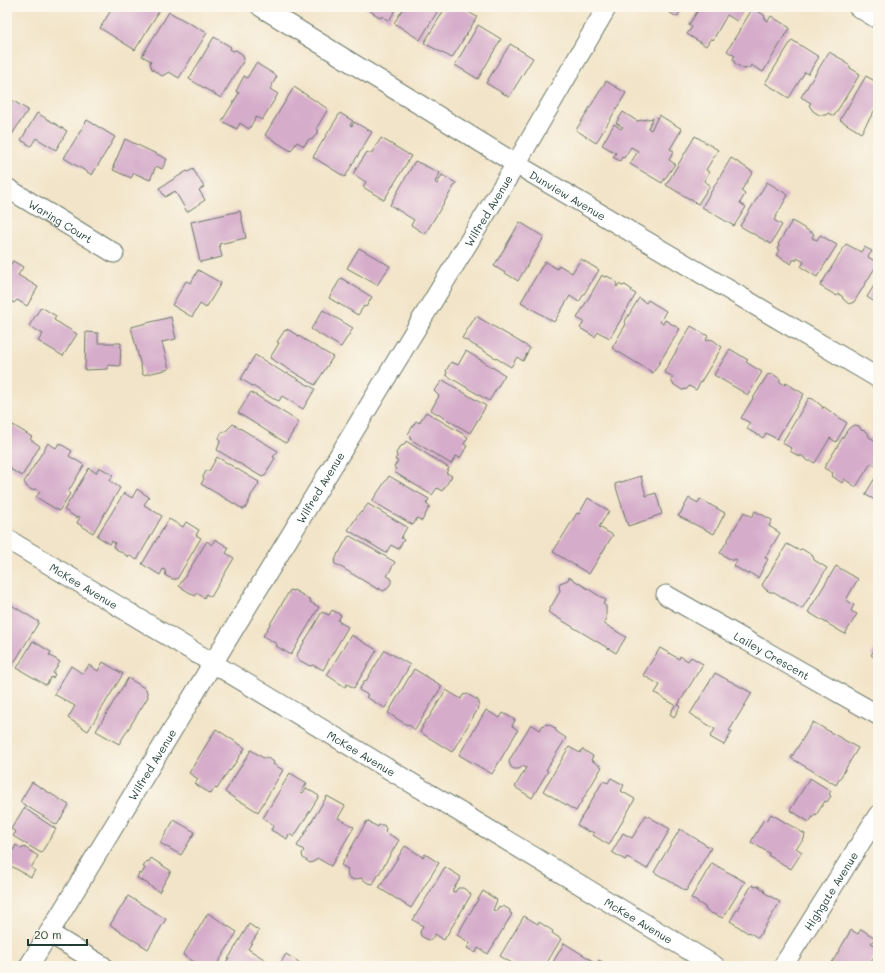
<svg xmlns="http://www.w3.org/2000/svg" width="885" height="973" viewBox="0 0 885 973" font-family="Mali,sans-serif">
<rect width="100%" height="100%" fill="#fbf7ec"/>
<filter id="ink" filterUnits="userSpaceOnUse"><feTurbulence type="fractalNoise" baseFrequency=".025" numOctaves="2"/><feDisplacementMap in="SourceGraphic" scale="8" xChannelSelector="R" yChannelSelector="G"/><feConvolveMatrix kernelMatrix="1 2 1 2 8 2 1 2 1" color-interpolation-filters="sRGB"/></filter>
<filter id="wash" filterUnits="userSpaceOnUse"><feTurbulence type="fractalNoise" baseFrequency=".012" numOctaves="4" result="noise"/><feDisplacementMap in="SourceGraphic" scale="16" xChannelSelector="R" yChannelSelector="G"/><feGaussianBlur stdDeviation="0.9" result="paint"/><feColorMatrix in="noise" values="0 0 0 0 0 0 0 0 0 0 0 0 0 0 0 0 0 1.4 0 .05"/><feComposite in="paint" operator="in"/></filter>
<g filter="url(#wash)">
<rect width="100%" height="100%" fill="#f2e4c8"/>
<g id="blocks">
<path fill="#d5acca" d="M113,7H159L161,8L135,50L100,28Z
M364,7H397L389,21L382,16L381,18Z
M404,7H440L420,40L394,23Z
M446,7H460L477,17L452,58L424,43Z
M660,7H683L677,17Z
M700,7H745L737,21L727,15L713,40L711,38L706,46L687,34L692,27L689,25Z
M756,10L764,15L765,19L768,21L771,16L790,28L763,72L751,65L749,68L744,69L735,64L733,58L735,56L727,51L751,11Z
M169,12L207,33L179,78L169,72L162,76L152,69L150,63L151,61L142,56Z
M478,25L501,39L478,79L455,65Z
M214,37L231,47L230,49L233,51L236,50L243,55L244,60L221,98L189,79Z
M792,40L819,57L808,74L805,72L789,98L765,83Z
M510,44L533,58L509,97L486,83Z
M829,52L845,61L844,62L850,66V68L860,74L834,116L828,113L826,115H819L813,111L809,105L811,103L801,97Z
M256,63L277,76L270,89L278,94L262,120L256,117L249,129L240,123L237,129L222,121L239,93L236,91L244,76L247,78Z
M866,76L878,83V109L876,108L861,133L840,120Z
M606,81L626,93L596,143L576,130Z
M294,87L328,109L316,129L319,130L312,140L309,139L304,146L297,142L291,151L265,135Z
M7,97L28,110L11,136L7,133Z
M623,112L637,121L653,118L648,128L651,130L659,115L682,129L670,149L674,151L669,160L675,164L662,183L630,164L638,151L631,147L624,158L622,157L620,161L613,157L616,153L602,145L614,124L621,129L623,127L616,123Z
M37,113L67,131L56,150L36,138L31,146L21,140Z
M340,113L353,121L350,125L352,126L354,122L372,132L345,177L313,157Z
M87,120L115,137L92,175L64,158Z
M695,136L718,150L706,170L709,172L704,181L710,185L698,204L666,185Z
M381,138L411,156L384,200L363,187L366,182L353,174L367,152L371,154Z
M125,139L167,159L162,169L156,166L150,180L134,173L131,178L113,170L115,167H113Z
M731,158L753,172L741,191L745,194L740,203L746,207L734,226L702,207Z
M415,161L440,173L435,182L437,184L442,175L456,183L425,234L411,225L414,220L390,205Z
M193,169L204,187L199,190L205,200L187,212L175,191L165,197L159,188L187,171L188,172Z
M767,182L788,195L774,220L782,225L771,244L740,226Z
M240,211L246,238L219,244L222,257L200,262L191,222Z
M792,221L814,234L812,238L817,240L820,235L837,245L817,277L801,267L804,262L797,258L796,261L794,259L791,264L776,255L779,250L777,249L779,245L778,244Z
M520,222L544,237L518,281L494,266Z
M846,244L861,252L864,247L872,251L868,257L878,263L854,302L849,304L843,299L842,296L838,294L837,296L820,286Z
M359,248L390,266L377,285L347,268Z
M581,259L599,270L579,302L570,296L554,322L521,302L545,261L557,269L559,265L572,273Z
M13,261L23,267L18,275L38,287L27,306L17,300L14,303L7,299V270Z
M198,270L221,283L206,308L200,304L192,317L172,305L186,281L191,283Z
M602,275L604,277L607,276L614,280L617,284L616,286L617,287L619,284L622,286L625,285L631,289L632,292L636,294L610,338L598,332L595,337L580,328L584,322L577,318Z
M341,278L372,297L366,307L364,306L358,315L329,298Z
M878,279V304L867,297Z
M639,298L646,303L648,300L666,311L660,322L663,324L665,320L680,329L653,373L612,348L626,324L624,323Z
M41,307L56,316L54,320L77,334L63,356L38,341L43,334L29,326Z
M323,310L353,328L341,347L311,329Z
M476,316L530,348L523,361L517,357L511,367L462,338Z
M171,317L176,339L162,342L169,369L143,375L131,327Z
M691,326L708,336L706,340L708,341L709,339L713,340L722,347L696,390L689,386L687,389L682,390L673,384L671,380L673,377L664,372Z
M287,329L333,357L315,385L270,358L279,343L277,342L285,330L287,331Z
M86,332L98,333V343H121L120,366L108,365V369L85,370Z
M730,349L748,360L746,362L762,372L748,395L714,375Z
M466,351L505,375L489,401L446,375L447,372L446,371L451,362L458,365Z
M255,355L286,374L287,373L315,389L303,409L282,396L279,401L272,398L241,379Z
M768,374L769,375L773,374L780,379V382L785,385L786,383L804,394L777,439L766,433L763,438L747,429L750,423L741,418Z
M443,380L486,406L470,433L431,410L439,396L434,391Z
M251,392L299,422L286,443L238,413Z
M809,398L813,399L823,407L822,409L824,407L847,423L836,442L830,438L815,463L811,461H808L801,455L800,457L790,451L791,448L782,443Z
M426,412L468,437L464,444L467,446L460,458L456,456L451,464L410,439L411,437L408,434L416,421L419,423Z
M233,424L278,451L273,457L275,458L269,468H268V470L266,475L262,477L217,450L220,442L219,438L222,432L226,431Z
M13,425L32,437L30,439L40,446L22,476L10,469L11,467L7,464V434Z
M855,425L859,426L862,431L863,430L868,433L869,437L878,442V466L877,467L871,463L856,487L844,479L842,483L832,476L833,473L824,468L848,429L852,426Z
M406,441L449,468L446,473L452,476L442,491L437,488L432,495L394,472L396,469L394,467L398,461L395,460L397,456L396,453L401,446L404,445Z
M48,443L56,448L59,443L72,451L69,456L84,465L68,492L70,494L59,511L36,497L40,492L36,489L32,490L27,487L24,482Z
M217,457L259,482L258,483L259,484L250,497H251L245,509H243L201,484L204,479L203,477L206,471H209Z
M99,467L113,475L110,481L120,488L93,533L77,523L80,517L78,516L77,518L64,510L89,468L96,473Z
M878,473V508L877,507L875,500L866,495V493Z
M389,476L429,499L426,504L430,506L422,521L417,518L413,525L372,501Z
M641,476L646,496L656,493L662,514L653,517V518L628,526L615,484Z
M137,489L149,497L144,505L162,516L137,560L129,555V557L113,547L115,543L112,541L110,544L97,536L124,493L132,498Z
M588,498L609,511L599,527L613,535L589,574L553,552L577,513L579,514Z
M689,498L698,503L700,499L725,513L714,534L678,516L679,514H680Z
M368,504L407,527L401,538L404,540L398,549L391,545L386,553L348,530L360,512L361,513Z
M755,511L772,520L769,526L780,533L765,558L768,559L758,578L750,573L749,575L734,566L737,560L734,559L733,561L720,553L744,512L752,517Z
M169,519L183,527L186,522L199,530L196,535L201,538L177,579H173L166,576L165,570L163,569L160,575L142,564Z
M350,536L395,562L387,576L391,578V583L387,589L383,591L379,588V590L334,563L338,553H339L348,537Z
M215,539L229,548L226,553L234,558L211,597L206,594L204,598L197,593L195,596L179,586L207,541L212,545Z
M787,544L798,550L802,549L813,556L814,560L827,568L802,609L774,592H770L765,589L762,585Z
M836,566L858,579L846,600L854,605L851,611L857,614L845,634L808,612Z
M569,577L606,600L603,604L606,606V621L603,623L626,637L616,653L548,612L560,591L559,586L560,583L568,580Z
M290,590L293,591L294,590L311,600L310,602L319,607L291,655L276,646L277,644L263,636Z
M8,603L39,622L9,671L7,670Z
M332,610L341,615L338,621L348,627L323,670L316,666V667L313,665L310,666L299,660L296,656L322,612L329,615Z
M351,635L377,650L354,688L347,684L345,687L327,675Z
M33,641L51,652L49,655L60,662L53,673L55,674L53,678L51,677L46,685L17,668Z
M878,645V660L871,655Z
M660,648L679,659L680,656L688,661L691,657L703,664L678,705L680,707L674,717L670,714L675,705L655,693L660,685L643,675Z
M385,650L410,665L385,708L366,697L368,695L359,690L365,680L366,681Z
M103,662L123,674L88,731L68,718L75,706L54,694L71,666L83,674L89,665L98,671Z
M414,669L442,686L415,730L408,724L407,725L388,713Z
M715,673L752,693L729,731L732,732L724,745L710,737L715,729L690,714Z
M128,678L146,689L148,697L119,744L96,731Z
M446,690L461,699L463,695L467,694L478,700L479,704L477,708L478,709L452,752L420,732L423,726H422L426,720L428,719Z
M486,710L500,718L503,713L515,720L512,726L518,730L492,774L459,755Z
M813,722L858,748L836,785L791,758Z
M531,724L540,730L543,725L548,724L555,728L556,731L566,738L546,770L548,771L532,798L515,787L526,768L523,766L519,769H514L511,767L509,762L510,759Z
M216,729L245,748L230,771L229,770L217,789L214,788L211,794L195,784L198,779L189,773Z
M569,747L580,753L582,749L593,756L591,760L602,767L576,811L543,791Z
M251,750L265,759L266,757L274,762L273,764L283,770L258,812L242,802H240L225,792Z
M290,773L307,783L301,792L303,793L306,788L319,796L294,837L289,834L287,839L271,830L274,825L263,818Z
M611,778L624,785L621,791L635,799L609,845L593,835L594,833L590,831L589,832L577,825L603,781L608,783Z
M810,778L831,791L829,794L831,796L827,802L825,801L816,815L815,814L809,822L790,810Z
M32,782L69,805L57,825L20,802Z
M327,796L345,806L338,818L354,827L331,866L317,858L315,861L310,863L303,858L302,854L304,850L297,846Z
M24,808L56,829L41,853L13,836L16,832L11,829Z
M771,814L805,834L804,839L796,848L802,852L791,869L768,855L769,853L751,842L764,819L767,821Z
M646,815L670,829L647,869L627,857L625,860L612,852L623,833L632,838Z
M174,820L195,832L181,855L160,843Z
M367,821L378,827L379,825H384L386,829L385,832L399,840L373,884L368,883L361,878L354,880L348,877L347,871L348,869L341,865Z
M680,829L711,848L686,891L654,872Z
M16,845L22,849L24,847L38,856L31,868L35,870L31,877L7,864V861Z
M405,846L423,857L425,854L439,863L411,908L379,888Z
M151,858L171,871L159,892L150,886V885L137,878L139,873L141,875L145,868L143,867L147,861L149,862Z
M712,863L745,882L723,918L711,913L705,909V907L691,898Z
M445,867L461,877L452,891L455,892L458,888H463L469,892L471,895L444,940L435,934L432,939L428,940L421,936L420,932L423,926L413,920Z
M752,885L755,887L758,886L764,890L765,893L780,902L758,938L749,932L748,933L730,921Z
M483,891L497,900L493,910L496,911L499,906L502,908L503,906L510,910V913L512,914L488,954L478,948L476,953L467,948L470,943L457,935Z
M128,896L166,919L148,949L110,925Z
M208,913L237,932L216,966H201L183,955Z
M524,916L538,924L539,922L553,931L552,933L561,939L545,966H517L500,956Z
M249,924L259,931L248,949L272,964L271,966H224Z
M861,929L875,938L871,943L878,947V950L869,966H830L851,930L858,934Z
M564,943L593,961L590,966H551Z
M286,954L305,966H279Z
M599,960L610,966H596Z"/>
</g>
</g>
<g filter="url(#ink)">
<use href="#blocks" fill-opacity="0" stroke="#697768" stroke-width="1"/>
<g fill="none" stroke-linecap="round" stroke-linejoin="round">
<g stroke="#697768" stroke-width="21">
<g id="street">
<path id="s1" d="M261,7L516,164L878,378"/>
<path d="M858,7L878,19"/>
<path id="s2" d="M7,188L114,253"/>
<path id="s3" d="M7,539L715,966"/>
<path id="s4" d="M666,595L878,715"/>
<path d="M49,933L103,966"/>
<path id="s5" d="M29,966L516,164L607,7"/>
<path id="s6" d="M783,966L878,815"/>
</g>
</g>
<use href="#street" stroke="#fff" stroke-width="19"/>
</g>
</g>
<g text-anchor="middle" dominant-baseline="central" stroke-width="3" stroke-linejoin="round" paint-order="stroke">
<g font-size="11" fill="#1f3d34" stroke="#fbf7ec">
<text stroke="none"><textPath href="#s1" startOffset="360">Dunview Avenue</textPath></text>
<text stroke="none"><textPath href="#s5" startOffset="884">Wilfred Avenue</textPath></text>
<text stroke="none"><textPath href="#s2" startOffset="63">Waring Court</textPath></text>
<text stroke="none"><textPath href="#s5" startOffset="560">Wilfred Avenue</textPath></text>
<text stroke="none"><textPath href="#s3" startOffset="90">McKee Avenue</textPath></text>
<text stroke="none"><textPath href="#s4" startOffset="122">Lailey Crescent</textPath></text>
<text stroke="none"><textPath href="#s3" startOffset="414">McKee Avenue</textPath></text>
<text stroke="none"><textPath href="#s5" startOffset="236">Wilfred Avenue</textPath></text>
<text stroke="none"><textPath href="#s6" startOffset="89">Highgate Avenue</textPath></text>
<text stroke="none"><textPath href="#s3" startOffset="738">McKee Avenue</textPath></text>
</g>
</g>
<rect width="885" height="973" fill="none" stroke="#fbf7ec" stroke-width="24"/>
<path d="M28 939v6h59v-6" fill="none" stroke="#1f3d34" stroke-width="2"/>
<text x="34" y="939" font-size="12" fill="#1f3d34" stroke="#fbf7ec" stroke-width="3" paint-order="stroke">20 m</text>
</svg>
